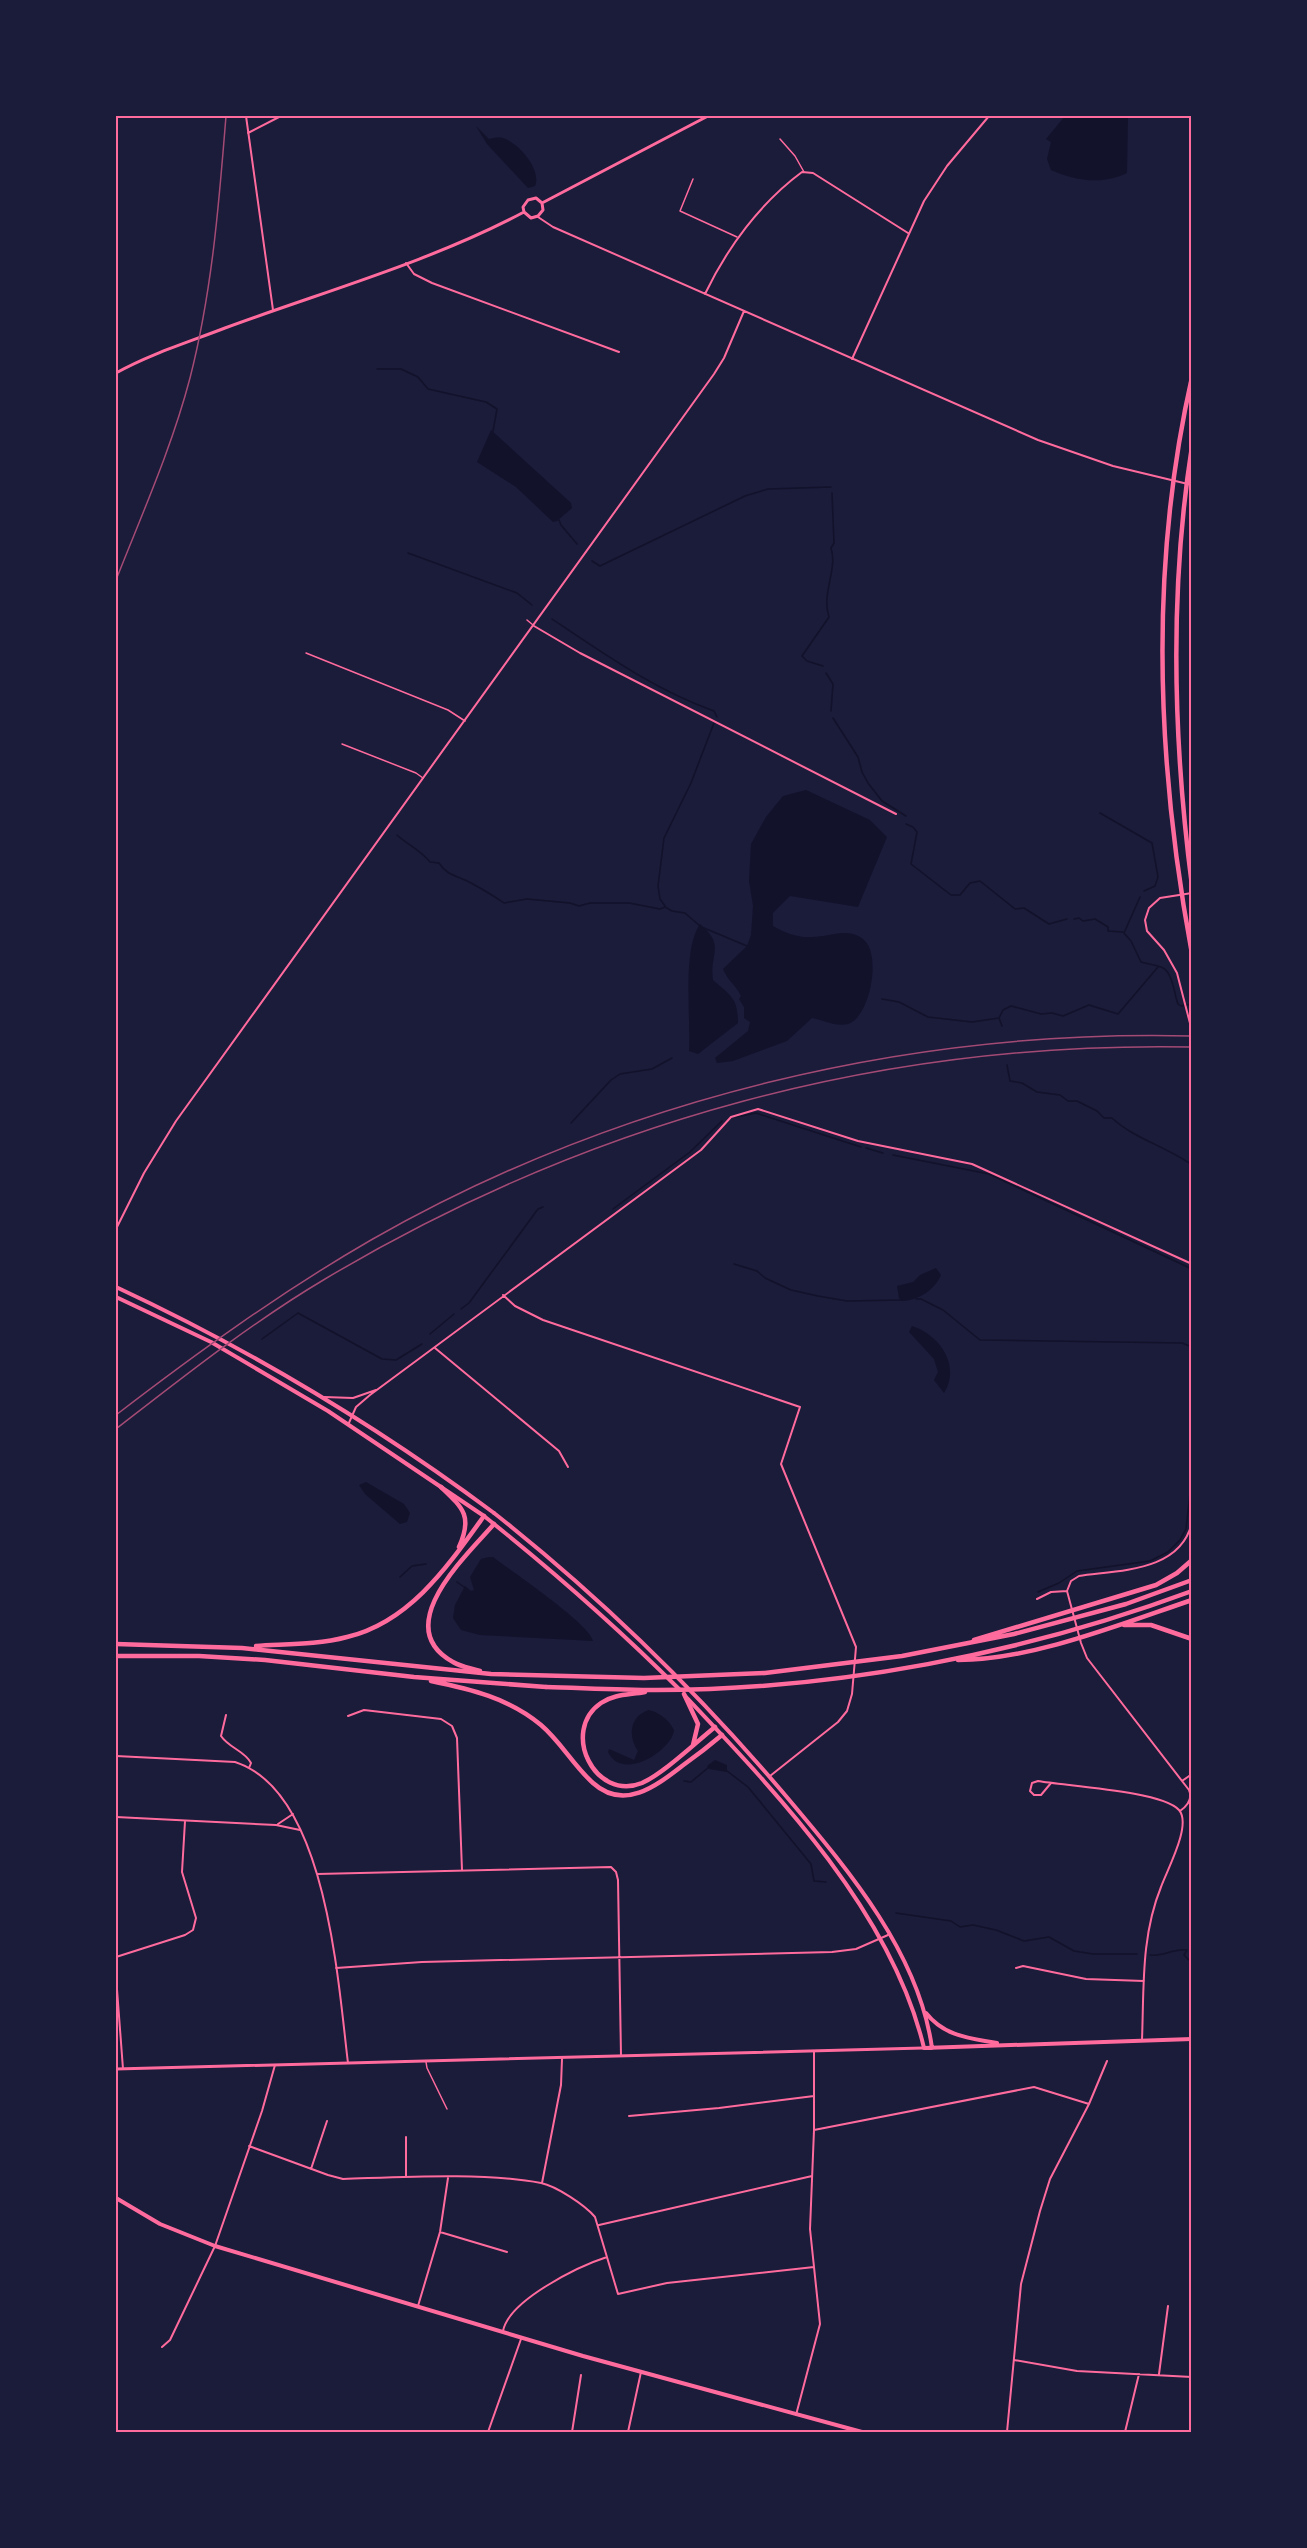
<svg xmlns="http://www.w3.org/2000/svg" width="1307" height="2548" viewBox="0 0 1307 2548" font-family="'Open Sans',sans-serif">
<rect width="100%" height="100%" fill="#1b1b3a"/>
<path fill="#12122b" d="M1065,116H1128L1127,173C1103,185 1075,181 1051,170L1047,159L1051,142L1046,139Z
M476,126L489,139C493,138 499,137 503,138C519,143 542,170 535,186L528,188L487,144Z
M491,430L571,503L572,508L557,521L553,522L516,487L477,462Z
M806,790L870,820L887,837L858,907L790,896L773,913V926C785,933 798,938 812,937C831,937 850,926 865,941C881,957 870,1017 848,1024C836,1027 823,1020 812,1018L787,1041L733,1061L717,1063L715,1058L748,1031L750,1022L744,1018V1007L739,999L741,996C736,985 727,980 723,969L747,946L751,935L753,906L749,881L751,844L766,817L783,796Z
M700,924C726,946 709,953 713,980C731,996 738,998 738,1023L698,1054L689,1051C691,1018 682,950 700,924Z
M936,1268L941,1275C934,1290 920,1300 902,1301L899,1298L897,1286L913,1282L920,1275Z
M912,1326C940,1335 961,1366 944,1393L934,1380L938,1372L934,1359L909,1332Z
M366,1482L404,1504L410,1513L407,1522L400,1524L365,1494L359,1485Z
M489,1557H493C511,1571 590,1624 593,1641L480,1635L461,1630L453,1618L455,1605L465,1586L471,1591L474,1590L470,1577L481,1559Z
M649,1710C660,1713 669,1720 674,1730C673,1749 623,1783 608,1752L609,1749L634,1760L638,1751C628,1737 629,1716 649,1710Z
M715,1760L727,1765V1772L709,1769L707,1766Z"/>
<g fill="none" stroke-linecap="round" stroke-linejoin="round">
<path stroke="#12122b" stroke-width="1.5" d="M377,369H401L418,377L428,389L486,402L497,409L493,431
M559,520L561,525L577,544
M408,553L517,593L532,605
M592,561L600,566L745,496L768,489L831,487
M552,619C604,654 655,690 714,711L717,717
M823,666L807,661L802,656L829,617C821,594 838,569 831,548L834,543L832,493
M826,673L833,684L831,711
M833,718L858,757L862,772L868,783L882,801L906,816
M1100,813L1152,843L1158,877L1155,886L1144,891
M906,824L913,827L917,832L911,864L951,895H960L970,883L980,881L1015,909L1024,908L1049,924L1067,919
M397,835C408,845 420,850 430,862L439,863C447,876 459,876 471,883C482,889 494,896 504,903L527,899L570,903L579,906L590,903H629L660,909L665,907L672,911L685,913L700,926
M665,906L660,899L658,886L664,838L691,783L714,723
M1074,919L1079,918L1083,921L1095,919L1108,927V931L1123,932L1131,941L1141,962C1148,964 1155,965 1161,967C1173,971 1174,994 1178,1004L1181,1006L1192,1004
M704,928L747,946
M1124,933L1140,897
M882,999L899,1002L928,1017L972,1022L999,1018L1002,1026
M999,1018L1003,1010L1011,1006L1041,1014L1052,1013L1063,1016L1089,1005L1118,1014L1158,967
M1007,1065L1010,1081L1022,1083L1037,1092L1060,1095L1068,1101H1077L1097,1111L1104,1118H1112C1133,1138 1167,1147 1192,1165
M736,1117L756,1113L861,1147
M571,1123L611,1080L620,1074L652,1069L672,1058
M866,1148L883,1153
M893,1155L989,1174L1192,1269
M613,1209L690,1152L722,1121
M734,1264L757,1271L765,1278L791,1290L818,1296L847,1301L902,1300
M916,1299H921L943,1310L980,1340L1182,1343L1192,1347
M461,1309L469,1303L538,1209L543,1207
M430,1334L454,1314
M262,1339L298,1313L382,1359L396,1360L422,1344
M400,1577L412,1566L426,1564
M457,1582L464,1587
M1038,1592L1059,1583L1077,1571L1150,1561L1168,1552L1180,1540L1186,1529L1192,1476
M727,1771L748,1787L811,1864L814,1881L826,1882
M684,1781L691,1782L709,1767
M896,1913L951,1921L960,1927L973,1925L996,1930L1024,1941L1049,1937L1074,1951L1093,1954H1137
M1150,1955C1163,1957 1174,1948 1187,1950L1184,1955L1189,1960L1192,1959"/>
<path stroke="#ff6b9d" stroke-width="1.5" d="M780,139L795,156L804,172
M693,179L680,211L737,237
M527,620L533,625
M306,653L448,710L465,721
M342,744L416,773L423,778
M426,2062L427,2068L447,2109"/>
<path stroke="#ff6b9d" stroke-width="2" d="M246,116L273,310
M248,133L281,116
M538,217L553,227L1038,440L1113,466L1192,485
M406,263L414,274L432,283L619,352
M705,294C727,248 760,203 802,172L813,173L908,233
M852,359L924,201L947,166L989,116
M534,626L580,653L896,814
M1192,893L1160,898L1149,908L1145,920L1147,931L1164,950L1177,973L1192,1031
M116,1229L144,1173L176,1121L714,374L724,358L744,311
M503,1295L515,1306L543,1320L800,1407L781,1464L856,1647L852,1694L847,1711L838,1722L770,1776
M435,1348L559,1451L568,1467
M324,1397L353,1398L376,1390
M348,1425L356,1407L370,1395L701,1150L731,1117L758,1109L858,1141L972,1164L1192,1264
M1037,1599L1051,1592L1067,1591
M226,1715L221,1736C229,1748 245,1751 251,1763L249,1768
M348,1716L364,1710L441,1719L452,1726L457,1738L462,1870
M116,1756L235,1762C327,1791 338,1983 348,2063
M1182,1781L1192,1774
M1051,1783L1041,1795H1034L1030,1791L1032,1783L1038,1781C1066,1786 1162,1791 1179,1810C1192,1825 1167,1870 1161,1887C1141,1936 1144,1988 1142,2040
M1180,1811C1187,1806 1193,1799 1189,1790L1087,1658L1081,1643L1067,1591L1071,1581L1079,1576C1119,1570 1181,1572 1192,1522
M116,1817L276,1825L300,1830
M278,1824L293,1814
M317,1874L611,1867L616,1872L618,1880L621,2056
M116,1957L185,1935L193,1930L196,1918L182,1872L185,1821
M336,1968L422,1962L832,1952L856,1949L888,1935
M1016,1968L1023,1966L1086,1979L1144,1981
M116,1976L123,2069
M629,2116L719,2108L814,2096
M814,2130L1034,2087L1089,2104
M249,2146L328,2175L343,2179C404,2177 482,2172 541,2183C556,2186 585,2205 595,2217L618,2294L667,2283L814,2267
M311,2169L327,2121
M406,2177V2137
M542,2183L561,2085L562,2059
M599,2225L812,2176
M440,2232L507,2252
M418,2306L440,2232L448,2178
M503,2331C509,2300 579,2266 607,2257
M162,2347L170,2340L215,2246L262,2111L275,2065
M1014,2360L1077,2371L1192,2377
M1159,2374L1168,2306
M796,2415L820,2324L810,2229L814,2130V2051
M488,2432L521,2339
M572,2432L581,2375
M628,2432L641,2372
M1007,2432L1021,2284L1040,2211L1050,2179L1089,2104L1107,2061
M1125,2432L1139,2374"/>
<path stroke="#ff6b9d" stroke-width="3" d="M542,203L708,116
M524,212L531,218L538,216L543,210L542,203
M524,212L523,207L528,200L536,198L542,203
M116,373C150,354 189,342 225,328C325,291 430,262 524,212
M116,2069L923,2048"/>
<path stroke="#ff6b9d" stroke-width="4" d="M116,1287C251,1350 374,1424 494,1513
M116,1297L211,1342L328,1411L484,1516
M116,2198L160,2224L215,2246L583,2356L862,2432"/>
<path stroke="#ff6b9d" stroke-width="4" d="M494,1513C603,1599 701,1695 791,1802C850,1872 919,1954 932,2048
M484,1516C553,1571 618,1628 680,1690
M685,1696C778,1794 892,1913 924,2048L1192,2039
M926,2013C945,2037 970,2038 997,2043"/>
<path stroke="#ff6b9d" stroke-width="4.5" d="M441,1487C463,1508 473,1516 459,1547
M974,1640L1156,1585L1177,1573L1192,1560
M116,1644L242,1648L491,1674L644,1678L765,1673L902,1656L1014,1634L1126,1604L1192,1580
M256,1646C286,1644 317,1645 347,1637C410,1622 448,1566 484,1516
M116,1656H199L265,1660L414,1677L546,1687
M480,1671C471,1668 461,1667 453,1662C389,1627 466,1556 494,1524
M431,1681C470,1689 509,1698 541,1725C561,1742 573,1765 593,1783C624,1811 656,1786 682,1766C696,1756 709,1746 722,1735"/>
<path stroke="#ff6b9d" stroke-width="4.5" d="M1192,377C1149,566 1157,766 1192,954
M1192,446C1169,592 1173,740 1192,886
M1124,1625H1151L1192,1639
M958,1660C1032,1660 1121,1624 1192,1600
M546,1687C583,1688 619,1690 656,1690C836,1690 1022,1654 1192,1591
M645,1692C629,1695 614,1694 601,1703C560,1731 595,1802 642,1783C664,1773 695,1743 715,1727
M684,1694L698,1724L693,1745"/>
<path stroke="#a44b75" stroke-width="1.5" d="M116,580C142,514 172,447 190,378C212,292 219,204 226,116
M116,1415C198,1352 281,1292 371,1240C618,1099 908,1029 1192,1036
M116,1429C183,1377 251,1323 325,1279C590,1121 883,1041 1192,1047"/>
</g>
<rect width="1307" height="2548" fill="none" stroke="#1b1b3a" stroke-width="234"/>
<rect x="117" y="117" width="1073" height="2314" fill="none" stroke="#ff6b9d" stroke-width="2"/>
</svg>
